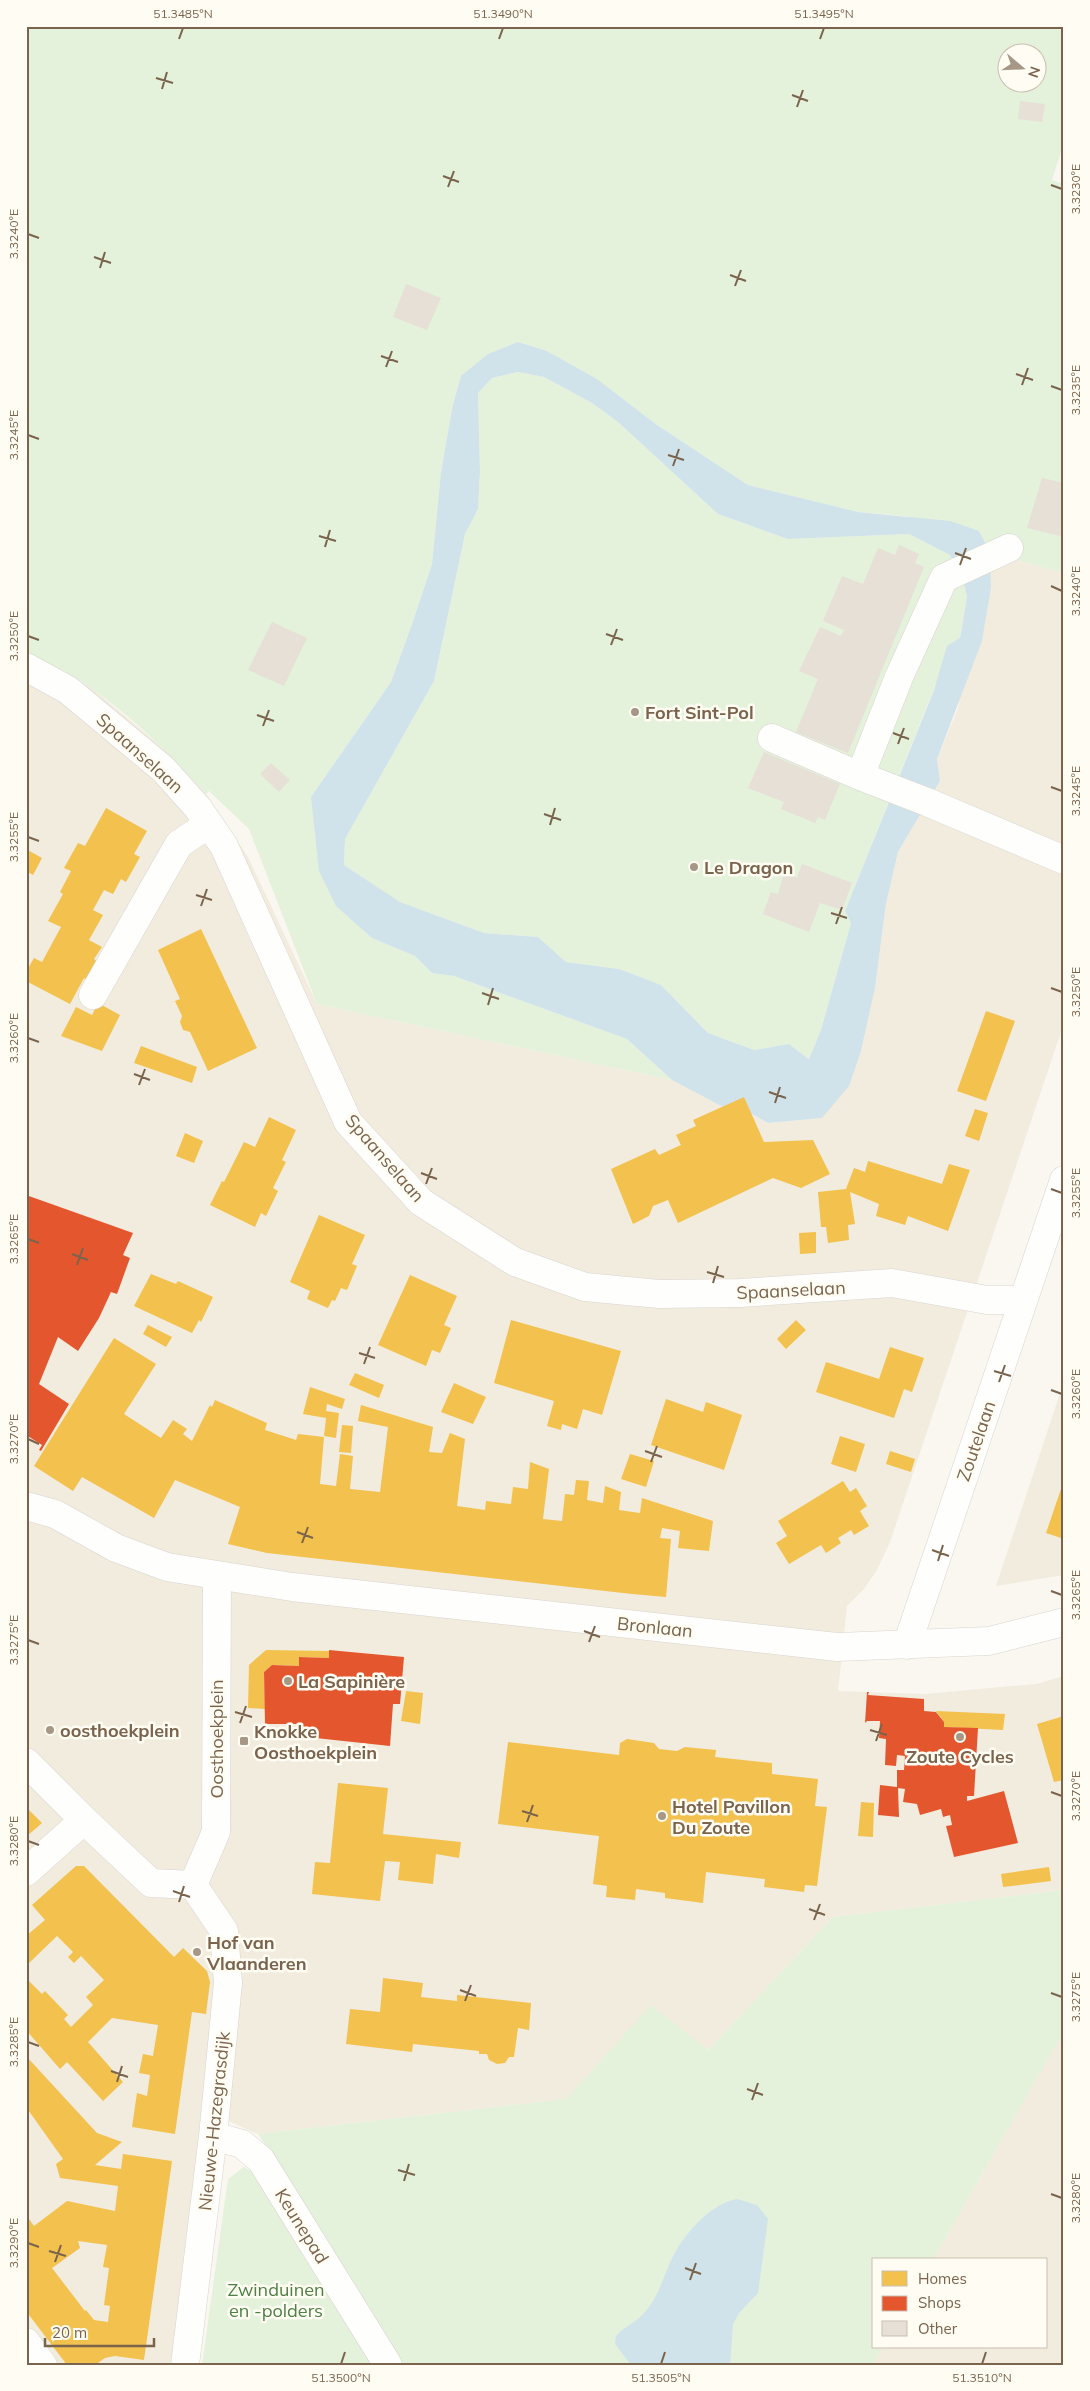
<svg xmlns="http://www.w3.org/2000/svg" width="1090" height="2391" viewBox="0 0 1090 2391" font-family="Mulish,sans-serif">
<rect width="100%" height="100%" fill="#f9f7f0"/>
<path fill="#f2ecde" d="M990,553L1064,573V1023L890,1542L877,1570L864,1589L847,1606L838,1691L924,1694L1036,1684L1064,1676V1890L833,1917L708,2050L651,2006L566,2099L258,2134L203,2110L174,2365H26V652L47,661L94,690L170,754L206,794L248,857L317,1004L672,1080L723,1107L752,1114L768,1123L822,1118L861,1051L875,988L886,904L898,852L940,781L937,759L958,708Z
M1064,1381V1575L996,1586Z
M1064,2031V2365H873L883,2347H1046V2260H933Z"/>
<path fill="#e4f1db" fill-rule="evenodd" d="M26,26H1064V142L1052,180L1064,184V573L990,553L906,516L858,512L748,485L657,425L597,379L547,351L518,342L452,409L441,472L432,564L411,627L391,682L311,797L372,938L415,956L432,973L454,976L627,1039L672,1080L317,1004L249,829L209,791L206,794C155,737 97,682 26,652ZM1008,52H1038V82H1008Z
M518,372L544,377L592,403L618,422L718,514L788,539L909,534L950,555L964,583L967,597L960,638L941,671L845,911L851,923L821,1030L809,1059L789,1044L754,1050L708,1033L661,985L619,969L566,962L538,937L484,933L400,902L344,865L345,839L434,681L465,534L478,509L480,472L478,393L492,378Z
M1064,1890V2031L933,2260H874V2347H883L873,2365H202L228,2179L244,2167L289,2194L269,2150L258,2134L566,2099L651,2005L708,2050L833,1917Z"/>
<path fill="#d0e3ea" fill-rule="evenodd" d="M518,342L547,351L597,379L657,425L748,485L858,512L950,521L979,531L990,553L991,588L982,641L937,759L940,781L898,852L886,904L875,988L861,1051L849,1086L822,1118L768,1123L752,1114L723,1107L672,1080L627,1039L454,976L432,973L415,956L372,938L336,906L319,871L311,797L391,682L411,627L432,564L441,472L452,409L461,376L488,354ZM518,372L544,377L592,403L618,422L718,514L788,539L909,534L950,555L964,583L967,597L960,638L947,646L934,690L845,911L851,923L821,1030L809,1059L789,1044L754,1050L708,1033L661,985L619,969L566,962L538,937L484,933L400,902L344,865L345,839L434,681L465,534L478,509L480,472L478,393L492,378Z
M737,2199L757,2205L768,2219L758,2293L739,2313L733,2324L730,2365H631L615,2344L616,2336C624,2327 635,2323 643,2314C661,2296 664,2270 677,2249C690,2228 713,2203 737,2199Z"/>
<path fill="#f2c14e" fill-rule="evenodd" d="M106,808L147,831L134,854L140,857L126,882L121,879L113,894L104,890L93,910L103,915L89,940L102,947L94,959L98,962L88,981L84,978L70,1004L26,981V972L34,958L42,962L61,927L48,921L63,894L60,892L71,871L64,868L78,843L85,846Z
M26,849L42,858L33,875L26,871Z
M201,929L257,1048L208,1071L190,1032L183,1030L180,1022L182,1016L175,1001L180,999L158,950Z
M98,1003L120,1015L102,1051L61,1036L76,1007L92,1015Z
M986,1011L1015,1021L986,1101L957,1091Z
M141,1046L197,1067L192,1083L134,1063Z
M744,1097L764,1142L813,1140L830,1174L801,1188L773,1178L678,1223L668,1200L653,1206L649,1216L633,1224L611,1169L655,1149L659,1155L681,1145L676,1135L696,1126L693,1120Z
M975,1109L988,1113L979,1141L965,1136Z
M269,1117L296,1130L282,1160L286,1162L273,1188L278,1191L266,1216L261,1213L255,1227L210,1205L222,1181L224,1182L244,1142L255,1147Z
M185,1133L203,1141L194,1163L176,1156Z
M868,1161L942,1184L949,1164L970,1170L948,1231L908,1216L905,1225L876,1216L879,1204L850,1192L855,1224L848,1225L849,1240L828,1243L826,1227H821L818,1192L846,1189L854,1168L865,1172Z
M319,1215L365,1235L352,1264L357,1266L347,1290L341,1288L335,1301L332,1300L328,1308L307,1299L310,1291L290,1282Z
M816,1232V1253L800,1254L799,1233Z
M151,1274L176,1284L178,1281L213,1297L201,1322L199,1320L192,1333L134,1306Z
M410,1275L457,1296L444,1325L451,1328L440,1353L432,1350L426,1366L378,1345Z
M511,1320L621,1351L602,1415L583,1409L577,1429L562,1424L561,1430L547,1426L554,1401L494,1383Z
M796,1320L806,1330L786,1349L777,1339Z
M148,1325L172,1337L166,1347L143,1334Z
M114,1338L156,1364L124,1414L161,1438L173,1420L187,1429L183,1434L192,1441L210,1405L212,1407L215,1400L267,1423L265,1430L296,1440L298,1434L324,1437L320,1484L336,1486L340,1454L353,1456L350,1489L380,1492L388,1427L358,1421L361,1405L433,1427L429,1452L442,1453L450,1433L465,1439L457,1506L485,1510L486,1501L511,1504L513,1487L528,1489L530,1462L549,1469L543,1519L562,1521L565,1494L574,1495L576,1480L589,1481L587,1500L603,1503L605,1486L621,1492L619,1510L640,1513L642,1498L713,1521L709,1551L678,1548L680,1531L662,1528L660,1538L671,1539L666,1597L632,1594L267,1553L228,1544L240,1507L175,1480L154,1518L82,1477L73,1491L34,1466Z
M890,1347L924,1358L912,1392L904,1389L894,1418L816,1392L826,1362L879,1379Z
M355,1373L384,1385L379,1398L349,1385Z
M454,1383L486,1397L473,1424L441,1412Z
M310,1387L345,1399L342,1409L327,1404L326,1411L339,1413L336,1438L324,1436L326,1418L303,1414Z
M666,1399L703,1412L706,1402L742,1415L724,1470L651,1445Z
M342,1425L353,1426L351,1453L339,1452Z
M840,1436L865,1444L856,1472L831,1464Z
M890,1451L915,1459L911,1472L886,1464Z
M630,1454L654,1461L646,1487L621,1479Z
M843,1481L850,1492L856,1488L867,1506L860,1511L869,1526L854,1535L851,1530L838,1538L841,1543L826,1553L821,1545L789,1564L776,1543L787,1536L778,1521Z
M1063,1483H1064V1539L1046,1533Z
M266,1650L329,1651V1658L299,1657V1666L272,1665L264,1672L265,1709L248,1708L249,1665Z
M406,1691L423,1693L420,1724L401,1721Z
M936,1711L1005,1714L1003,1730L944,1727V1722Z
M1064,1716V1780L1054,1782L1037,1724Z
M627,1739L654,1743L659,1749L677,1751L685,1747L716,1750L715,1757L772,1763V1774L818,1779L815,1806L827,1807L817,1886L805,1885L804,1892L764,1887L765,1879L706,1872L703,1903L665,1898V1893L636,1889L635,1900L606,1897L607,1886L593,1884L599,1836L498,1824L508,1742L619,1755L620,1743Z
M338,1783L388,1788L383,1834L461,1842L459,1858L436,1854L433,1884L398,1880L400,1862L385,1861L380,1901L312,1894L315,1862L330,1863Z
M861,1802L874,1803L873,1837L858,1836Z
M26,1807L42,1823L26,1837Z
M76,1866H84L174,1957L183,1948L207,1971L210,1982L206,2014L192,2012L175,2134L132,2127L137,2093L147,2096L150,2075L139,2073L143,2054L153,2056L158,2025L112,2018L88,2042L123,2082L103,2101L67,2062L60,2069L26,2030V1978L42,1994L45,1991L68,2015L64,2019L71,2027L93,2005L86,1997L104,1980L81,1956L74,1963L68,1957L73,1952L57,1936L26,1966V1936L45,1920L32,1905Z
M1049,1867L1051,1881L1003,1887L1001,1874Z
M383,1978L423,1983L421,1997L457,2001V1995L531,2003L529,2030L518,2028L514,2057H509L505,2063L497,2064L489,2060L487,2054H479V2051L413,2044L412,2052L346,2044L350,2009L380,2012Z
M26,2056L97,2133L122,2142L95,2165L121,2169L123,2154L172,2161L144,2360L115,2356L105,2358L95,2365H67L26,2311V2215L34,2226L67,2201L115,2211L118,2186L60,2178L56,2164L63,2159L26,2107ZM78,2241L107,2245L103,2267L109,2268L104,2305L110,2306L108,2322L94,2320L86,2310L85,2311L52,2268L80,2248Z"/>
<path fill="#e4572e" d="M26,1195L133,1233L123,1255L130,1258L117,1294L111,1292L99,1318L78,1351L58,1337L39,1384L69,1404L41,1451L39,1450L42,1445L26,1435Z
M329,1650L404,1657L400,1704H393L390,1746L297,1736L298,1724H265L264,1672L272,1665L299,1666V1657L329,1658Z
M867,1692H869L868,1695L924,1699V1711L936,1712L944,1722V1727L978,1728L974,1796H967V1801L1004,1791L1018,1843L954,1857L946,1826L952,1825L950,1815L943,1817L941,1809L920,1815L917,1804L903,1802L905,1789L898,1788L899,1817L878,1815L880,1785L897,1787V1770H904L905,1756L897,1755L896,1766L885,1765L886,1739L879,1738L880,1721H867L865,1723Z"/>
<path fill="#e6e0d7" d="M1020,101L1045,104L1042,122L1018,119Z
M406,284L441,298L427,330L393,317Z
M1042,478L1064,483V537L1027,528Z
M899,545L919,554L915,563L924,567L848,753L796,732L818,679L799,671L820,627L841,636L844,630L823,621L842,576L863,584L878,548L895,555Z
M272,622L307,638L284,686L248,670Z
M764,752L840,784L825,820L818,817L815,823L781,809L784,802L748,788Z
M271,763L290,780L279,792L260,774Z
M802,864L852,883L842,910L820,903L809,932L763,914L771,892L778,894L784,873L797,878Z"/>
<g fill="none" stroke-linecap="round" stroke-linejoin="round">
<g stroke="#d9d4ce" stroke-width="29">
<path id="minor" d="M1009,548L944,578L899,677L860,776L927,802L1064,860
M26,667L68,690L163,769L198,808L224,846L348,1122L421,1202L515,1262L585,1287L659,1294L740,1293L892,1283L987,1300H1023
M772,738L860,776
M93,995L179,844L209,824
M26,1506L55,1514L116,1548L167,1567L292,1587L837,1647L989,1641L1064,1622
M907,1645L1064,1180
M26,1762L84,1820L151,1883L193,1885
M26,1872L84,1820
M193,1885L216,1832L217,1576
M213,2136L242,2144L261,2160L388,2365
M26,2342L43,2365
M185,2365L213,2136L228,1983L224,1931L193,1885"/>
</g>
<use href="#minor" stroke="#fefefd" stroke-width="28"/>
</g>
<path fill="none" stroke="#7a644d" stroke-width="2" d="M179,39L183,28M499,39L503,28M820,39L824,28M156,78L173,83M162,89L167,72M792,95L808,101M797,107L803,90M443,176L459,182M1051,185L1062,189M448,187L454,171M28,234L39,238M94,257L111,263M100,268L105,252M730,275L746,281M735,286L741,270M381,356L398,362M386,367L392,351M1016,374L1033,380M1022,385L1028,368M1051,386L1062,390M28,435L39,439M668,455L684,460M673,466L679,449M319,536L336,541M325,547L330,530M955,553L971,559M960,565L966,548M1051,586L1062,591M606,634L623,640M28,636L39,640M611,645L617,629M257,715L274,721M263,726L269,710M893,733L909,739M898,744L904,728M1051,787L1062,791M544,814L561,820M550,825L555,808M28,837L39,841M196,895L212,900M201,906L207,889M831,913L847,918M836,924L842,907M1051,988L1062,992M482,993L499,999M488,1005L493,988M28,1038L39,1042M134,1074L150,1080M139,1085L145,1069M769,1092L786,1098M775,1103L780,1087M421,1173L437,1179M426,1184L432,1168M1051,1189L1062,1193M28,1239L39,1243M72,1254L88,1260M77,1265L83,1248M707,1272L724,1277M713,1283L718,1266M359,1353L375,1358M364,1364L370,1347M994,1371L1011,1376M999,1382L1005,1365M1051,1390L1062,1394M28,1439L39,1444M645,1451L662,1457M651,1462L657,1446M297,1532L313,1538M302,1543L308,1527M932,1550L949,1556M938,1561L943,1545M1051,1591L1062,1595M584,1631L600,1637M28,1640L39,1644M589,1642L595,1626M235,1712L252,1717M240,1723L246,1706M870,1730L887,1735M876,1741L882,1724M1051,1792L1062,1796M522,1811L538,1816M527,1822L533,1805M28,1841L39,1845M173,1891L190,1897M179,1902L184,1886M809,1909L825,1915M814,1920L820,1904M460,1990L476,1996M1051,1993L1062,1997M465,2001L471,1985M28,2042L39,2046M111,2071L128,2077M117,2082L122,2066M747,2089L763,2095M752,2100L758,2083M398,2170L415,2175M404,2181L409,2164M1051,2194L1062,2198M28,2243L39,2247M49,2251L66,2256M55,2262L61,2245M685,2268L701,2274M690,2280L696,2263M341,2364L345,2352M661,2364L665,2352M982,2364L986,2352"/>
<g fill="#a69786" stroke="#fffcf3" stroke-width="2">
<circle cx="635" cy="712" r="5"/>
<circle cx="694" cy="867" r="5"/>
<circle cx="288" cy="1681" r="5"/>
<circle cx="50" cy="1730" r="5"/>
<circle cx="960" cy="1737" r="5"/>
<rect x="239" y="1736" width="10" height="10" rx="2.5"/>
<circle cx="662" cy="1816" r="5"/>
<circle cx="197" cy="1952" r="5"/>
</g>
<g text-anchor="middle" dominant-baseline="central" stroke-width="5" stroke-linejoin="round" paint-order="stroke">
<g font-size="18" font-weight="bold" fill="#7a644d" stroke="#fffcf3" text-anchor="start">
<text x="645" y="712">Fort Sint-Pol</text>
<text x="704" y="867">Le Dragon</text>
<text x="298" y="1681">La Sapinière</text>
<text x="60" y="1730">oosthoekplein</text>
<text x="254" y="1731">Knokke<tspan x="254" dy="21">Oosthoekplein</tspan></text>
<text x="960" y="1756" text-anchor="middle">Zoute Cycles</text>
<text x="672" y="1806">Hotel Pavillon<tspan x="672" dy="21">Du Zoute</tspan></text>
<text x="207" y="1942">Hof van<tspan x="207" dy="21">Vlaanderen</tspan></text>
</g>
<g font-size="18" fill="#7a644d" stroke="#fffcf3">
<text transform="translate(140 753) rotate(42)">Spaanselaan</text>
<text transform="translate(385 1158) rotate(49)">Spaanselaan</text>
<text transform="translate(791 1290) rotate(-3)">Spaanselaan</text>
<text transform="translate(976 1441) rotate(-71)">Zoutelaan</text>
<text transform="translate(655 1627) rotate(6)">Bronlaan</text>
<text transform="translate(216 1739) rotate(-90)">Oosthoekplein</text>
<text transform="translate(214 2121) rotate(-84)">Nieuwe-Hazegrasdijk</text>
<text transform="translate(302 2226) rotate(58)">Keunepad</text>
</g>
<g font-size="18" fill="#4c8044" stroke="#fffcf3">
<text x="276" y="2289">Zwinduinen<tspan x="276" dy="21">en -polders</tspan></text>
</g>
</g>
<rect width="1090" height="2391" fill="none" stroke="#fffcf3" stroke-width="55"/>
<rect x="872" y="2258" width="175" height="90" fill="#fffcf3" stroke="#cabfb1"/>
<rect x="882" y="2271" width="25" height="15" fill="#f2c14e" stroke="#cabfb1"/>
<text x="918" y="2284" font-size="15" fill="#7a644d">Homes</text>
<rect x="882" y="2296" width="25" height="15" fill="#e4572e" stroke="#cabfb1"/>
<text x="918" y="2308" font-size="15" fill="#7a644d">Shops</text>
<rect x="882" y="2321" width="25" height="15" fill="#e6e0d7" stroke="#cabfb1"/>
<text x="918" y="2334" font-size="15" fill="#7a644d">Other</text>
<g transform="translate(1022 68) rotate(109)"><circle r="24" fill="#fffcf3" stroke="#cabfb1"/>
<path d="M0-4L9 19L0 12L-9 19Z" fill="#a69786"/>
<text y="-8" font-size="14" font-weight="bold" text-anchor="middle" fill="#7a644d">N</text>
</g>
<path d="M45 2338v8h109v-8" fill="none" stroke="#7a644d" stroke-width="2.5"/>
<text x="52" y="2338" font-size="15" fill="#7a644d" stroke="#fffcf3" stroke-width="4" paint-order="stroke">20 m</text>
<rect x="28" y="28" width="1034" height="2336" fill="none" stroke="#7a644d" stroke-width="2"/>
<g font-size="12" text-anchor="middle" fill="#7a644d">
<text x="183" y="18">51.3485°N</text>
<text x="503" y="18">51.3490°N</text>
<text x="824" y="18">51.3495°N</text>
<text transform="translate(1076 189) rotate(-90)" y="4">3.3230°E</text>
<text transform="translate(14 234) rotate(-90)" y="4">3.3240°E</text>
<text transform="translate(1076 390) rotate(-90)" y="4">3.3235°E</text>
<text transform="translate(14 435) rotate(-90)" y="4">3.3245°E</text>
<text transform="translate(1076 591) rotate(-90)" y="4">3.3240°E</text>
<text transform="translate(14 636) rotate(-90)" y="4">3.3250°E</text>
<text transform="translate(1076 791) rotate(-90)" y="4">3.3245°E</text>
<text transform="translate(14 837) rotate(-90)" y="4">3.3255°E</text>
<text transform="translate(1076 992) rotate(-90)" y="4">3.3250°E</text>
<text transform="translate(14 1038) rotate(-90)" y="4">3.3260°E</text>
<text transform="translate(1076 1193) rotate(-90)" y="4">3.3255°E</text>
<text transform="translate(14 1239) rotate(-90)" y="4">3.3265°E</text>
<text transform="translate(1076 1394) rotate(-90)" y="4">3.3260°E</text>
<text transform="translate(14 1439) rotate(-90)" y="4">3.3270°E</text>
<text transform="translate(1076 1595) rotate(-90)" y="4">3.3265°E</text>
<text transform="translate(14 1640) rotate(-90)" y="4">3.3275°E</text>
<text transform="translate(1076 1796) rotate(-90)" y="4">3.3270°E</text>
<text transform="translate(14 1841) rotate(-90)" y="4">3.3280°E</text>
<text transform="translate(1076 1997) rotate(-90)" y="4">3.3275°E</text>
<text transform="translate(14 2042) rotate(-90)" y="4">3.3285°E</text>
<text transform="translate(1076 2198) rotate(-90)" y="4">3.3280°E</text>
<text transform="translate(14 2243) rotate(-90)" y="4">3.3290°E</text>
<text x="341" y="2382">51.3500°N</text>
<text x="661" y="2382">51.3505°N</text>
<text x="982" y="2382">51.3510°N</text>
</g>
</svg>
